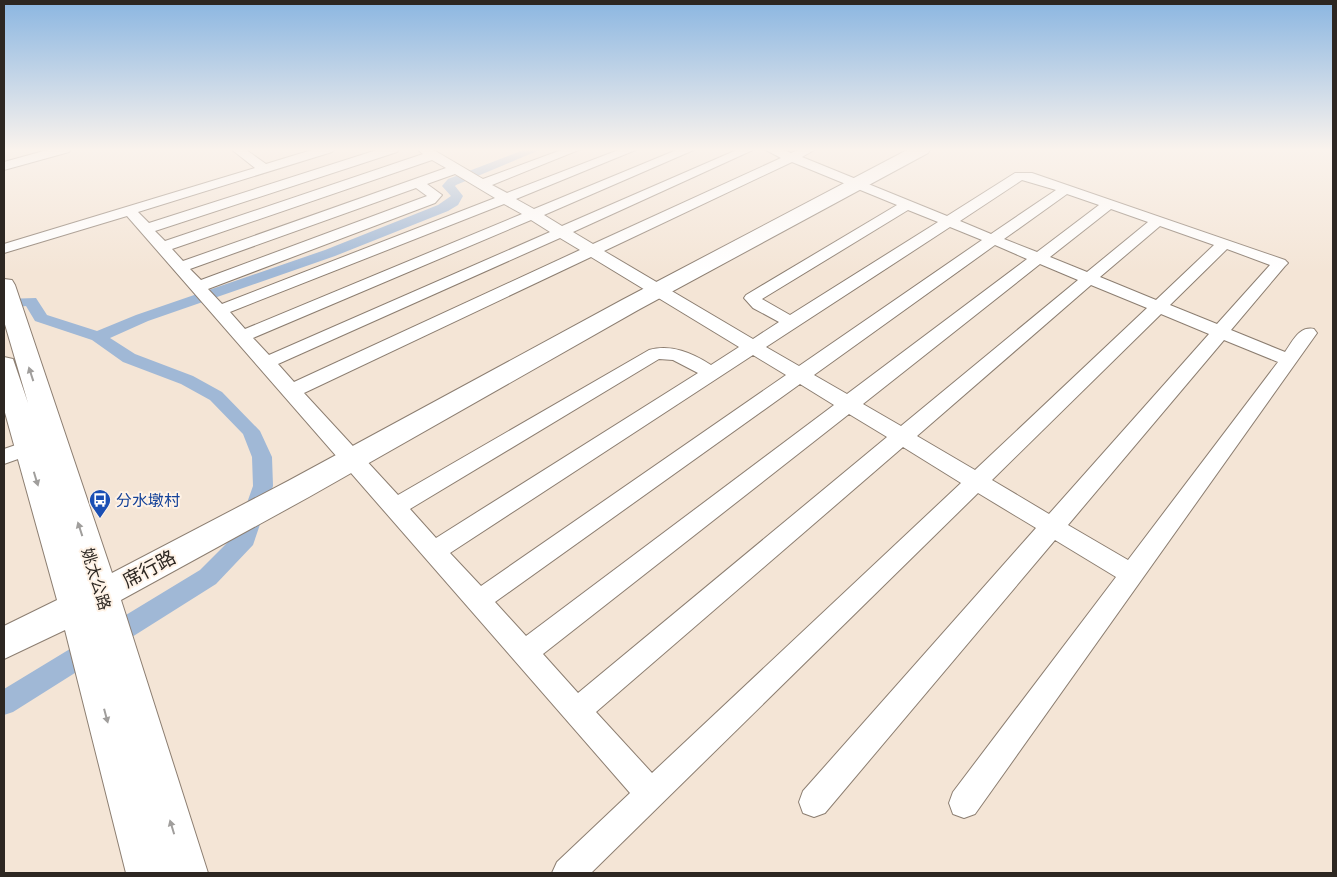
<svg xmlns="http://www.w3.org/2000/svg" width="1337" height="877" viewBox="0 0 1337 877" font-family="'Fira Sans','Noto Sans SC',sans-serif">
<rect width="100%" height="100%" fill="#f4e5d6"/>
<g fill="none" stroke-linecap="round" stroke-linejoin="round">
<path fill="#a0b8d6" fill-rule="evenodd" d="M526,149H542L456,185L455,186L463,196L458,205L448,211L335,256L148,321L110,338L135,354L193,376L222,392L260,431L272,457L273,486L253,545L216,584L13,712L4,715V689L200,570L236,534L253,486L252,457L243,434L210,400L181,384L123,362L92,340L35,321L26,306L4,309V299L36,298L47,315L97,331L136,315L325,250L438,205L451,196L442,186L448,179Z"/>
<g stroke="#8c7e71" stroke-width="2">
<path id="street" d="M51,149H71L69,152L4,170V162Z
M231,149H245L266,164L315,149H334L332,152L138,212L149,223L380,149H399L397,152L155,231L165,241L423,154L417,149H432L483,179L564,149H581L492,185L507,193L621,149H638L516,199L534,209L679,149H696L544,215L562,226L739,149H755L573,232L593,244L781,158L764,149H781L791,153L800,149H816L802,157L947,216L1015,173H1032L1285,260L1288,263L1285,266L1231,330L1285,352C1293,341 1299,326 1314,329L1317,333L975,814L964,818L953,814L949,803L953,792L1116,577L1055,540L825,813L814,817L803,813L799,802L803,791L1036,528L978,493L591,873H552L557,862L630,793L127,216L4,253V244L255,168ZM432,160L446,168L183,261L172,249ZM792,162L897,205L746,295L744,298L753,308L779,322L753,339L604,251ZM455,174L495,198L222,304L208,289L435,203L442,195L427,184ZM1022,180L1056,190L991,234L960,221ZM416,188L427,196L201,280L190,269ZM1067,194L1099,205L1037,252L1004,239ZM504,204L522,214L245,329L230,312ZM1111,209L1148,222L1087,272L1050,257ZM908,210L938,222L790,315L762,299ZM531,220L550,232L269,355L253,338ZM1160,226L1214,245L1156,300L1100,277ZM950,227L982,240L799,366L766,347ZM560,238L580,250L294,382L278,364ZM995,245L1027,259L847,394L814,375ZM1227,249L1270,265L1217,324L1170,305ZM591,257L739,347L711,365C692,353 672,344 649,350L398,495L304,393ZM1040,264L1078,280L901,426L863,404ZM1091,285L1147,308L975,470L917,436ZM1161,314L1209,334L1049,514L992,480ZM1224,340L1278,362L1128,560L1068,525ZM753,355L786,375L481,586L450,553ZM659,359L673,360L698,373L436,538L410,509ZM800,384L834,405L526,636L495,602ZM849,414L887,437L578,693L543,654ZM903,447L961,483L652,773L596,712Z
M42,436L49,438L52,443L49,448L4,464V449Z"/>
</g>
<g stroke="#8c7e71" stroke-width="2">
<path id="secondary" d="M909,149H930L928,153L638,310L309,497L121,600L208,873H126L65,630L4,659V626L57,600L4,409V357L13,359L28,403L4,321V279L12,280L15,285L112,573L288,481L622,300Z"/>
</g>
<use href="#street" fill="#fff" fill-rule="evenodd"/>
<use href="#secondary" fill="#fff" fill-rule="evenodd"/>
</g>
<defs><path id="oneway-solid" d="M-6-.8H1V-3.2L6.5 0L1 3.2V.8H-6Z" transform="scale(1.25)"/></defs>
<g fill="#a09e9c">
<use href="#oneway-solid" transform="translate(31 374) rotate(-108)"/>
<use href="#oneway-solid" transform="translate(36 479) rotate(73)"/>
<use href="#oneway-solid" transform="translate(80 529) rotate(-108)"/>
<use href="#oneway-solid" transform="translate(106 716) rotate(75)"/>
<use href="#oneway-solid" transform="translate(172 827) rotate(-107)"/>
</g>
<linearGradient id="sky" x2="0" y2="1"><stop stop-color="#8bb6e1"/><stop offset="0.55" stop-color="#faf3ed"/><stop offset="1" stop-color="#faf3ed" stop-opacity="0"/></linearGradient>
<rect width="1337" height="272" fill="url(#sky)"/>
<defs>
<g id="bus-pin" transform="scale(1.125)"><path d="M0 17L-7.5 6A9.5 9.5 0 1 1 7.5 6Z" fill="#1a4fb4" stroke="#fff3e7"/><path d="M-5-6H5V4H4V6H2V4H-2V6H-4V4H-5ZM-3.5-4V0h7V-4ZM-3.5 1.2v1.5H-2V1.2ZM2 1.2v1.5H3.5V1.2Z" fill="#fff"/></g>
</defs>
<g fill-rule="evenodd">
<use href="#bus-pin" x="100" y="500"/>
</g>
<g text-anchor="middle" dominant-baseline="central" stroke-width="4" stroke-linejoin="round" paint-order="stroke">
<g font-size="16" fill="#164399" stroke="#fff3e7" text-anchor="start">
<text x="116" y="500">分水墩村</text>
</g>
<g font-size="16" fill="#2d2722" stroke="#fff3e7">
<text transform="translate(96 579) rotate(73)">姚太公路</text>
</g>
<g font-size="19" fill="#2d2722" stroke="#fff3e7">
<text transform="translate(149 569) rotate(-28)">席行路</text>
</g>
</g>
<rect width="1337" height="877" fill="none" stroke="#2d2722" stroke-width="10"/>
</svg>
